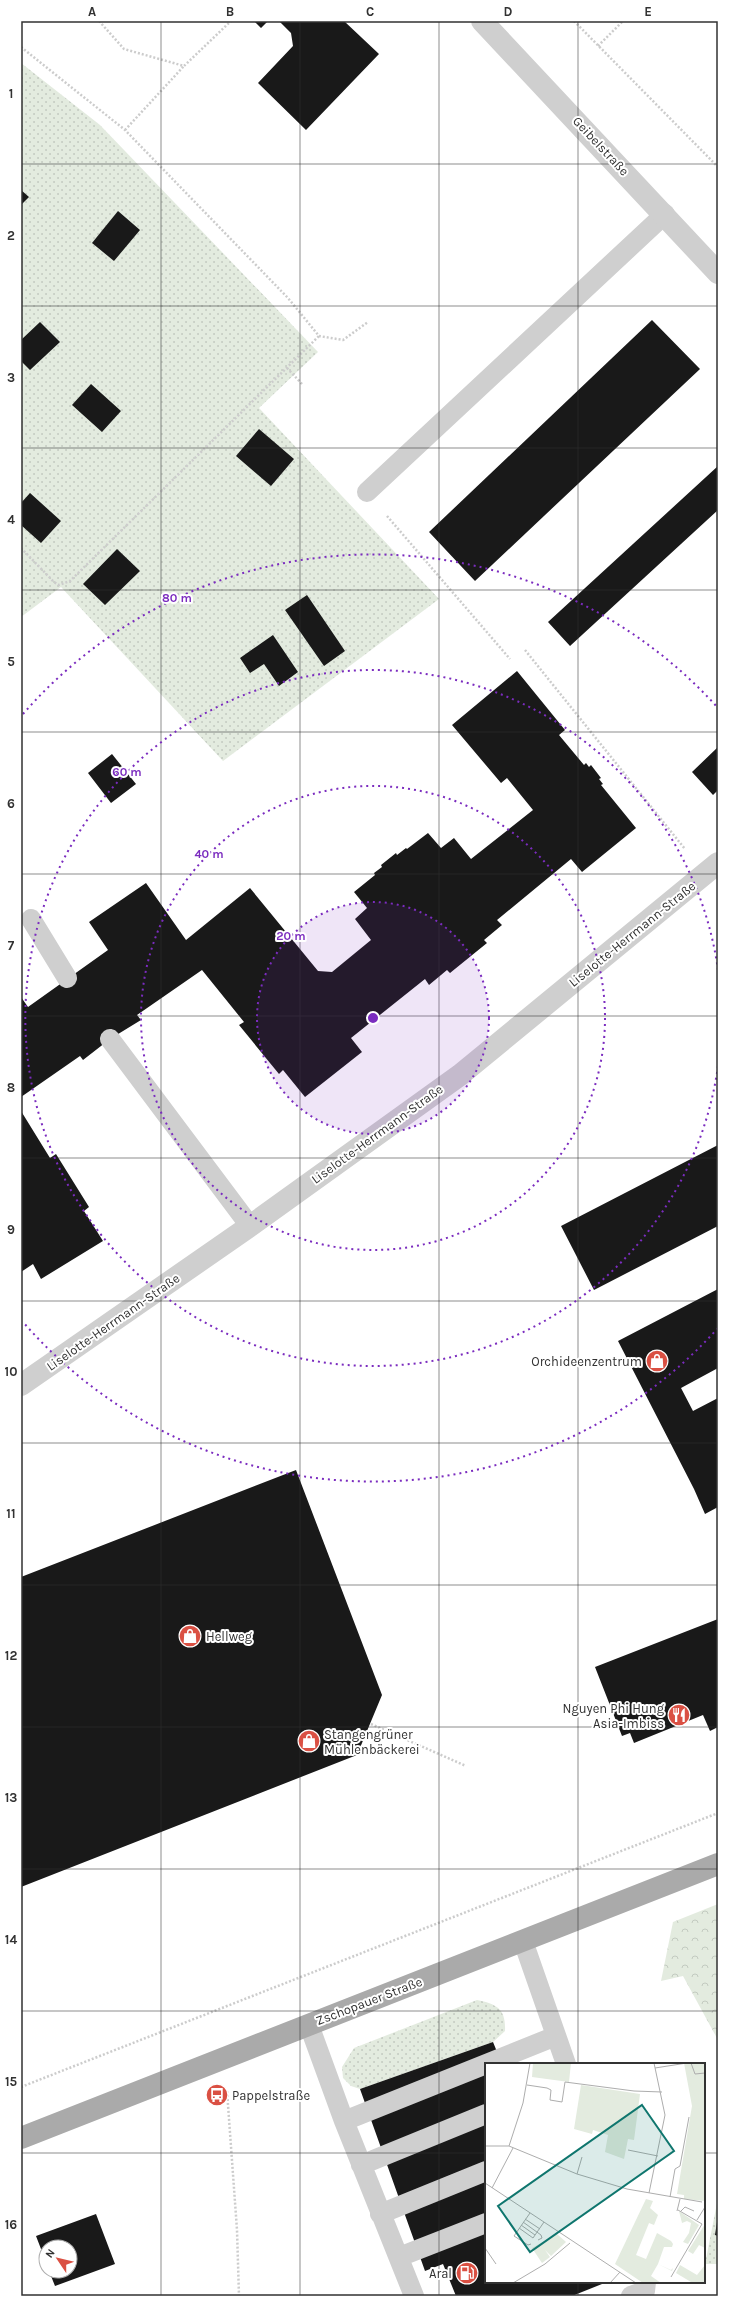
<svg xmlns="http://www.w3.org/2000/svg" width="739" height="2317" viewBox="0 0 739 2317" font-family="Karla,sans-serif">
<defs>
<pattern id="grass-dots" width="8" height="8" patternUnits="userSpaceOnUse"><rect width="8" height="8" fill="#e3ebdf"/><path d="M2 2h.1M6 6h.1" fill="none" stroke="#c3cac0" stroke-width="1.8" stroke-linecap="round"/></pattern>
<pattern id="forest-crowns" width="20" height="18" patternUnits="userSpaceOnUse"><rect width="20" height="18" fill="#e3ebdf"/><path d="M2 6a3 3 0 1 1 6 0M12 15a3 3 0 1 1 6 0" fill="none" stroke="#c3cac0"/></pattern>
</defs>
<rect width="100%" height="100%" fill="#fff"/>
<path fill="url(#grass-dots)" d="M21,63L100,125L318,352L259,408L439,599L223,761L61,587L21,617Z
M477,2000C497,2004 506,2009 505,2031L493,2042L360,2089L351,2086L343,2078L342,2067L354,2048Z
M718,2198V2264H705Z"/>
<path fill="url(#forest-crowns)" d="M718,1904V2040L683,1976L661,1981L673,1922Z"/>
<path fill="#191919" d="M254,21H268L261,28Z
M279,21H344L379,54L306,130L258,83L293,46L291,33Z
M21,190L29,197L21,205Z
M118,211L140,230L114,261L92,243Z
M652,320L700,369L475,581L429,532Z
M40,322L60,342L30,370L21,361V340Z
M91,384L121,411L102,432L72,405Z
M259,429L294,459L271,486L236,456Z
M718,466V510L570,646L548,622Z
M30,493L61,521L41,543L21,525V503Z
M117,549L140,571L105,605L83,584Z
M307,595L345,651L324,666L285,610Z
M273,635L298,672L279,686L264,664L250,673L240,658Z
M517,671L565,730L559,735L584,765L586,763L589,767L591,765L601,778L599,779L603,784L601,785L636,828L582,872L571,859L497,920L502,925L484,940L487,943L450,973L447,970L429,985L425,979L351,1038L362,1052L305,1097L283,1070L279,1074L239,1025L244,1022L202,970L137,1015L141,1020L110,1039L83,1060L80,1056L21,1097V997L28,1007L108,950L89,922L146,883L186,940L250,888L318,971L332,972L371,940L355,919L367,908L354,892L375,875L374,873L382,867L381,865L396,853L397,855L406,848L407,849L428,833L441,848L454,838L471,859L533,810L507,778L501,783L452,725Z
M718,747V790L713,795L692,772Z
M112,754L136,784L111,803L88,773Z
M21,1111L50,1158L56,1154L89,1207L84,1211L103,1241L41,1279L33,1264L21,1272Z
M718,1145V1226L594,1290L561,1226Z
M718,1289V1368L681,1388L693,1411L718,1398V1507L705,1514L694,1489L618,1341Z
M296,1470L382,1695L357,1755L21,1887V1577Z
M718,1619V1727L710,1731L703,1715L634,1743L630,1733L622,1736L595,1667Z
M493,2042L502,2064H486V2282H607L572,2296H456L443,2264L425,2271L360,2089Z
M96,2214L115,2264L55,2286L49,2271H70V2247H46V2262L36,2236Z
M717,2222H718V2236L715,2235Z"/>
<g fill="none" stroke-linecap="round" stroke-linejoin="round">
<path stroke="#ccc" stroke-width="2.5" stroke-dasharray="2 2" stroke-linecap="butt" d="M99,21L124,49L184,66L231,21
M574,21L718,167
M598,46L623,21
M21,47L125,130L288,298L319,336L343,340L368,322
M125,130L184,66
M287,368L302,384
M387,516L510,659
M21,548L54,582L59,585L70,581L319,336
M525,650L685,849
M371,1724L466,1766
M21,2087L718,1813
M227,2091L237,2230L239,2296"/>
<path stroke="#cfcfcf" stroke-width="20" d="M367,492L665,214
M31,919L67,978
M110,1039L250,1226
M523,1941L566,2064
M309,2025L344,2121L414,2296
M344,2121L556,2036
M361,2165L486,2114
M380,2214L486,2171
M399,2257L486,2223
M631,2296L645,2291L646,2282"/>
<path stroke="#cfcfcf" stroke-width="22" d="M482,21L718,273
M21,1385L250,1226L460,1075L718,863"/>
<path stroke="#aaa" stroke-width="22" d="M21,2138L718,1864"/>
</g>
<path fill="none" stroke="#323232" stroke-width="1" stroke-opacity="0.55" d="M161,21V2296M300,21V2296M439,21V2296M578,21V2064M21,164H718M21,306H718M21,448H718M21,590H718M21,732H718M21,874H718M21,1016H718M21,1158H718M21,1301H718M21,1443H718M21,1585H718M21,1727H718M21,1869H718M21,2011H718M21,2153H486M704,2153H718M578,2282V2296"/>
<circle cx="373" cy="1018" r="116" fill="#7b2cbf" fill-opacity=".12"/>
<g fill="none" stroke="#7b2cbf" stroke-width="2" stroke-dasharray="2 4">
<circle cx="373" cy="1018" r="116"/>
<circle cx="373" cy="1018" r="232"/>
<path d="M718 1066A348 348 0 1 1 718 970"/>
<path d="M718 1328A464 464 0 0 1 23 1322M23 714A464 464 0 0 1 718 708"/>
</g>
<defs>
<g id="shop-disc" transform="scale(1.15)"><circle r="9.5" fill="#da5043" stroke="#fff"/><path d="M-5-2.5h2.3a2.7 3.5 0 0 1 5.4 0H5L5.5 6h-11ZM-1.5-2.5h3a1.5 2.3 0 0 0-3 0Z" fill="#fff"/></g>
<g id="restaurant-disc" transform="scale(1.15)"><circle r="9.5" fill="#da5043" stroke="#fff"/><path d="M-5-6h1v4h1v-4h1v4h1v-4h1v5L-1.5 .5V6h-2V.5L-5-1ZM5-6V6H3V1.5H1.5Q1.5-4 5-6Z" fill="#fff"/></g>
<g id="bus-disc" transform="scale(1.15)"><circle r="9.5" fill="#da5043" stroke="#fff"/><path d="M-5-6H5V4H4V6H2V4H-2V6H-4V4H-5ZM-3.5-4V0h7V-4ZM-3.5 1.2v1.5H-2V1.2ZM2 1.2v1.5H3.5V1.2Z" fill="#fff"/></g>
<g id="fuel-disc" transform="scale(1.15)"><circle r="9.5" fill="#da5043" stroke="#fff"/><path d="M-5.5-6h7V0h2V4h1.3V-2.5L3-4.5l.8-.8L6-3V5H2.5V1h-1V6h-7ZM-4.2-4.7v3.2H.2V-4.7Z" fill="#fff"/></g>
</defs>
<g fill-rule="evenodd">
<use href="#shop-disc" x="657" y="1361"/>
<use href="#shop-disc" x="190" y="1636"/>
<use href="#restaurant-disc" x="679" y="1715"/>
<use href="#shop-disc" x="309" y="1741"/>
<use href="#bus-disc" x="217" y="2095"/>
<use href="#fuel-disc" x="467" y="2273"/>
</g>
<g text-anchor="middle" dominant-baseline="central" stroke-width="4" stroke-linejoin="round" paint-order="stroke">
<g font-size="13" fill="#323232" stroke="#fff">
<text transform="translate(601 146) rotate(47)">Geibelstraße</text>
<text transform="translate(632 934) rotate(-39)">Liselotte-Herrmann-Straße</text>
<text transform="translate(377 1134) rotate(-36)">Liselotte-Herrmann-Straße</text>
<text transform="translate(113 1322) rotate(-35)">Liselotte-Herrmann-Straße</text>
<text transform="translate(369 2001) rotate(-21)">Zschopauer Straße</text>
</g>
<g font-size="13" fill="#323232" stroke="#fff" text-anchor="end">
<text x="642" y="1361">Orchideenzentrum</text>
<text x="206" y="1636" text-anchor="start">Hellweg</text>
<text x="664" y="1708">Nguyen Phi Hung<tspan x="664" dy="15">Asia-Imbiss</tspan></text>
<text x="324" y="1734" text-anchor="start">Stangengrüner<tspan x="324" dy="15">Mühlenbäckerei</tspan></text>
<text x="232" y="2095" text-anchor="start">Pappelstraße</text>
<text x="452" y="2273">Aral</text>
</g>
</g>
<g transform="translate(485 2063)">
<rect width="220" height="220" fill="#fff"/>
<path d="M48,0H86L84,19L47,14ZM199,0H220V138L199,136V132L192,131L207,43ZM96,22L155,31L149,77L143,76L139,96L120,89L123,72L108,67L107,71L89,66ZM161,136L168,138L165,145L173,152L169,162L164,160L151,192L161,196L172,170L186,178L188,181L187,184H179L173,201L186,207L188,205L187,208L173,201L166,213L176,220H158L130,201ZM194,148L214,162L203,181L198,179L204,170L206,160L202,158L197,160ZM220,161V185L214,182L208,191L203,188ZM72,171L81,179L66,193L60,187L65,194L57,200L47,185ZM195,202L212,212L220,202L219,219H206L191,210Z" fill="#e3ebdf"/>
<path fill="none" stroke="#adadad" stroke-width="1" d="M206,0L210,11L220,10M170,5L202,0M42,22L62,25L66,27L65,37L77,39L80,19L149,28L177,29M0,83H24L92,111L142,126L217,139M24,83L38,40L45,0M143,87L173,93M92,111L97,94M0,120L151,220M7,125L28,85M164,130L180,52L169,0M185,134L190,106L195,103L204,54M192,148L195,136M196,148L200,144L209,148M45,150L29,173L43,182L46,181M40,156L55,166M212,157L220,144M38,159L56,172L57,175L53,177M36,162L50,172M34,165L48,175L59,159M0,185L11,201M186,214L217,161L193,147M28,220L60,201L85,180M125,220L135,209"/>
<path fill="#0f766e" fill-opacity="0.15" stroke="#0f766e" stroke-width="2" d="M157,42L189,88L45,189L13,143Z"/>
<rect width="220" height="220" fill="none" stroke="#323232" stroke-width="2"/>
</g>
<circle cx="373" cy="1018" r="6" fill="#7b2cbf" stroke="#fff" stroke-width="2"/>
<g font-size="12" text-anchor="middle" font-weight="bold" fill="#7b2cbf" stroke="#fff" stroke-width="4" stroke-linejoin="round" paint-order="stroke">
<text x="177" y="602">80 m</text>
<text x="127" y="776">60 m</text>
<text x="209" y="858">40 m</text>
<text x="291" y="940">20 m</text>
</g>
<rect width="739" height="2317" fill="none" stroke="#ffffff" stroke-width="44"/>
<g transform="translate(58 2259) rotate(305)"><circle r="19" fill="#ffffff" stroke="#adadad"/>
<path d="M0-3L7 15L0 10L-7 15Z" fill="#da5043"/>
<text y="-6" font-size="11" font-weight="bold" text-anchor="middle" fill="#323232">N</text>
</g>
<rect x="22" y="22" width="695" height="2273" fill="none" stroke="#323232" stroke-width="1.5"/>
<g font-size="13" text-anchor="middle" font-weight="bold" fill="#323232">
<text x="92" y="16">A</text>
<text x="230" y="16">B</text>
<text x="370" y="16">C</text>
<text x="508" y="16">D</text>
<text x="648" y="16">E</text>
<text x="11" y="98">1</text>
<text x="11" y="240">2</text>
<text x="11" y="382">3</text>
<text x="11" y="524">4</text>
<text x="11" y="666">5</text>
<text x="11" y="808">6</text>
<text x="11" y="950">7</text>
<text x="11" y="1092">8</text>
<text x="11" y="1234">9</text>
<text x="11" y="1376">10</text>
<text x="11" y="1518">11</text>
<text x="11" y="1660">12</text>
<text x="11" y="1802">13</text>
<text x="11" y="1944">14</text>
<text x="11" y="2086">15</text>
<text x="11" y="2229">16</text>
</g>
</svg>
